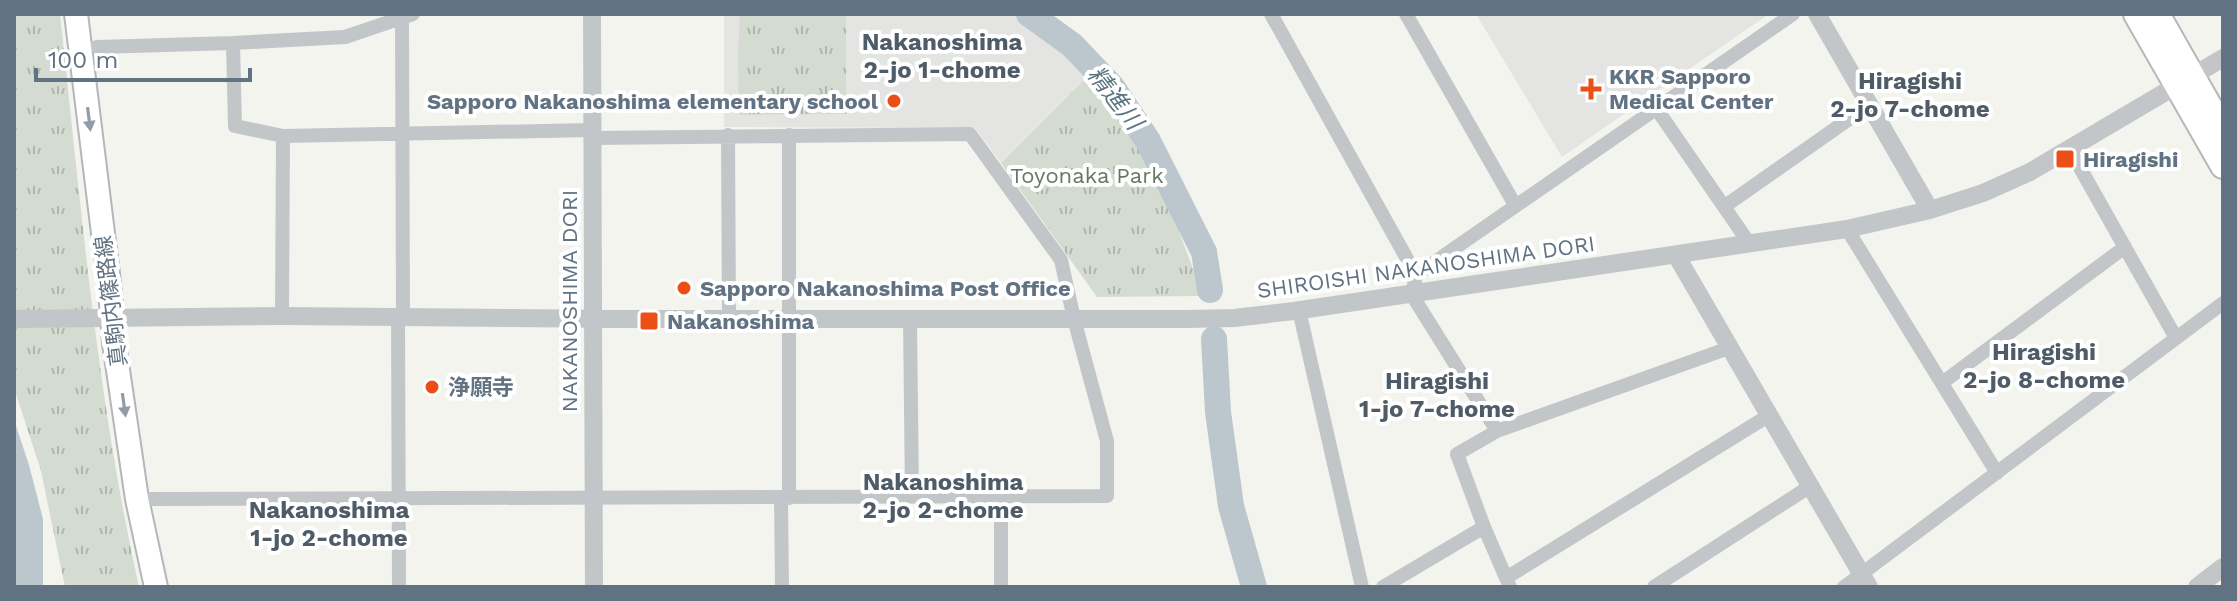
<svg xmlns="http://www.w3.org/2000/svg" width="2237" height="601" viewBox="0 0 2237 601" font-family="'Work Sans','Noto Sans JP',sans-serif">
<defs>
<pattern id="park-tufts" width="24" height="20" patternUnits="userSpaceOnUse" patternTransform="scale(2)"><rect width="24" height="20" fill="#d4dbd0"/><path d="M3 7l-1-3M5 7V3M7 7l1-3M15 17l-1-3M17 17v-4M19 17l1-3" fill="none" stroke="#afb6ae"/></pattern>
</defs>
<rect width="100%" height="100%" fill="#f4f4ef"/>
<path fill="#e4e5e3" d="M724,14H1014L1042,29L1089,75L1001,163L975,128L724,127Z
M1476,14H1769L1562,157Z"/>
<path fill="url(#park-tufts)" d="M14,14H60C81,206 97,399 139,587H65L41,471L14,388Z
M740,14H846V114L739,115L738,54Z
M1089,75L1136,132L1162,185L1203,296L1097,297L1001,163Z"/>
<path fill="#bbc7cc" d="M14,420L29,465L43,519V587H14Z"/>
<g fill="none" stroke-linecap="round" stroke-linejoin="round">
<path stroke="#bbc7cc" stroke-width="26" d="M1029,14L1072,45L1112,87L1148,141L1204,252L1210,290
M1214,339L1218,412L1231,506L1254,587"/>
<g stroke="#b3b7bb" stroke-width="26">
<path id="primary" d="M76,14L110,290L114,343L137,499L156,587"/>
</g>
<g stroke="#b5b8bb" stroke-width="28">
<path id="trunk" d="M2136,14L2223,166
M2157,14L2223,130"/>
</g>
<path stroke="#c3c6c9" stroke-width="14" d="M1271,14L1416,275L1412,295L1497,431
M1406,14L1515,205
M402,18L403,316
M233,43L235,126L283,136L592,130
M97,47L233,43L345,37L413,14
M1656,108L1749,243
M728,135L729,318
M789,135V498
M2070,150L2176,338
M1725,206L1869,105
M1847,229L1997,473
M1416,275L1793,14
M1299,310L1362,587
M282,316L283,136
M398,316L399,587
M910,319L912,497
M1942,383L2125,247
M1001,496V587
M781,498L782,587
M151,499L1107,496V441L1074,319L1061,260L970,134L592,138
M1506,578L1768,416
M1383,587L1484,527
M1510,587L1484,527L1457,454L1497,431L1729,348
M1654,587L1809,487
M1844,587L2223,303"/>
<path stroke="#c3c6c9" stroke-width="18" d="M592,14L594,587
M1817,14L1930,210
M1676,255L1869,587
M14,319L282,316L620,319H1187L1234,318L1294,311L1847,229L1930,210L1983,193L2030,172L2223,58
M2197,587L2223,567"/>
<use href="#primary" stroke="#fff" stroke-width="22"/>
<use href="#trunk" stroke="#fff" stroke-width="24"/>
</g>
<defs><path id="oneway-solid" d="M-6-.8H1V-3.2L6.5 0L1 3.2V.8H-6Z" transform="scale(2)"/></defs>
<g fill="#909ca8">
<use href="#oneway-solid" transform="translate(89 119) rotate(83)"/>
<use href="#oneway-solid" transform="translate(124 405) rotate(82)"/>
</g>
<g fill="#ec4e17" stroke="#fff" stroke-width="3">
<path d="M1587 77h8v8h8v8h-8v8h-8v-8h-8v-8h8z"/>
<circle cx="894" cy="101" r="8"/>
<rect x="2055" y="149" width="20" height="20" rx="4"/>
<circle cx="684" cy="288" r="8"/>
<rect x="639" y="311" width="20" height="20" rx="4"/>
<circle cx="432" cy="387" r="8"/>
</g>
<g text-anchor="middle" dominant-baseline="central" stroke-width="8" stroke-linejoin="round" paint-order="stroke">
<g font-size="22" font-weight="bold" fill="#617282" stroke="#fff" text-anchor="start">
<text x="1609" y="76">KKR Sapporo<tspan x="1609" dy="25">Medical Center</tspan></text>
<text x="878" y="101" text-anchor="end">Sapporo Nakanoshima elementary school</text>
<text x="2083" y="159">Hiragishi</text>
<text x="700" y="288">Sapporo Nakanoshima Post Office</text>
<text x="667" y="321">Nakanoshima</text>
<text x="448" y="387">浄願寺</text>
</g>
<g font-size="22" fill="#647960" stroke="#fff">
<text x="1087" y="175">Toyonaka Park</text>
</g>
<g font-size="22" fill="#617282" stroke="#fff">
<text transform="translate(1426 267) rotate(-8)">SHIROISHI NAKANOSHIMA DORI</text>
<text transform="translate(111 301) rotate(-97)">真駒内篠路線</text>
<text transform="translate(569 301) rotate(-90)">NAKANOSHIMA DORI</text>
</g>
<g font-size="24" font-weight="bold" fill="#4f5c67" stroke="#fff">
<text x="942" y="42">Nakanoshima<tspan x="942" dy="28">2-jo 1-chome</tspan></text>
<text x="1910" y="81">Hiragishi<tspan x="1910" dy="28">2-jo 7-chome</tspan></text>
<text x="2044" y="352">Hiragishi<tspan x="2044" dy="28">2-jo 8-chome</tspan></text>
<text x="1437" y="381">Hiragishi<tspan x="1437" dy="28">1-jo 7-chome</tspan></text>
<text x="943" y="482">Nakanoshima<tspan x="943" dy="28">2-jo 2-chome</tspan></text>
<text x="329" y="510">Nakanoshima<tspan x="329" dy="28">1-jo 2-chome</tspan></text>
</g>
<g font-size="24" font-style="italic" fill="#5c7680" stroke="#fff">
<text transform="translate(1115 98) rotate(52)">精進川</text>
</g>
</g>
<rect width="2237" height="601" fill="none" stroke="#617282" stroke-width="32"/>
<path d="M36 68v12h214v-12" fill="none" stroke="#617282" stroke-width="4"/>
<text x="48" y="68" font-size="24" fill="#617282" stroke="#ffffff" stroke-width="6" paint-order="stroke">100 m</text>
</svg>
